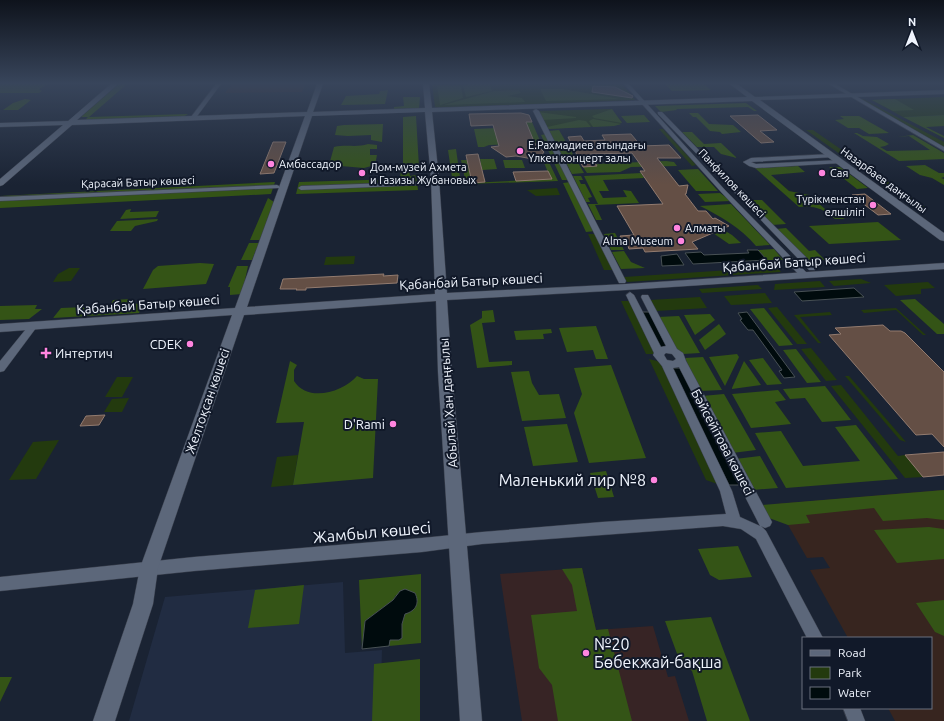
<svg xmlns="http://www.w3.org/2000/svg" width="944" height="721" viewBox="0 0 944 721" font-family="Ubuntu,sans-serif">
<rect width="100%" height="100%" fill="#1a2333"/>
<path fill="#212c42" d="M343,582L345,653L382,650L380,721H129L165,597Z"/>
<path fill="#372425" d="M232,84H306L302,92L225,93Z
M582,568L596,630L653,626L668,677L675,676L689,721H522L500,574Z"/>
<path fill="#37251f" d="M944,490V721H895L888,708H931V638H848L810,570L830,568L823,557L807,558L776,504Z"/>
<path fill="#233a0e" d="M432,84H622L635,100L439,108L435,107Z
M944,97V115L903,117L872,100Z
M857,99H863L944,142V148Z
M611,109L622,122L619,125L548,129L538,111Z
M659,129H663L696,165L692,166Z
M806,130H813L855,159H847Z
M851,162H859L928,209H919Z
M557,188L560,195L536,196L527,190Z
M588,234H598L613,270H604Z
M355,256L354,264L324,265L326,257Z
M777,267L781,272L627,282L624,277Z
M69,268H80L71,281L53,282L58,274Z
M861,279L871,283L834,286L829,281Z
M820,281L825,287L774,290L775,284Z
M928,282L935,288L921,289V294L896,296L884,285Z
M758,285L762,289L702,293L699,289Z
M765,293L772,303L731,305L724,296Z
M700,297L707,308L656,311L650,300Z
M621,301H630L655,354H646Z
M777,307L807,344H797L768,308Z
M896,308L926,335H923L896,310L864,313L861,310Z
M830,312L832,315L800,317L821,343H818L794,315Z
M811,348L837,380L826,381L801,349Z
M649,359L657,361L664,366L720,485L706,480Z
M845,376H849L906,442L900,440Z
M117,377H133L122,397H105Z
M841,385L898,456L905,455L923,477L905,478L831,386Z
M129,398L122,412H104L112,399Z
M59,440L36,479L9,480L33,442Z
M298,455L293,485L271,487L277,457Z"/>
<path fill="#345416" d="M0,84H48L39,89L42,91L39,93H0Z
M119,84H127L89,117L188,114L183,117L85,120L88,117H81Z
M469,84H490L492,91L466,97L463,86Z
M665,84H704L711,90L672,91Z
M437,85L461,86L463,98L440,105Z
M540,89H563L620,99L546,101Z
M388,90L385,104L341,105L346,96L379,94L380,91Z
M519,90L521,93L508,96L522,98L525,102L444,105L494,91Z
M403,97H420L419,109L394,111V107L404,106Z
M25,99L31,100L18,110H3L13,103Z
M895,99L914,110L893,111L872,100Z
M746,103L757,111H754L748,107L676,109L677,110L661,112L655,106Z
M612,109L622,123L594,118L592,116Z
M538,112L576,117V118L542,120Z
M689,113H698L709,124L733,125L741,132L722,134L720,132L710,131L696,117H693Z
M644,115L650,122L627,123L621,116Z
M944,115V126L926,127L944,136V138L903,117Z
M416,116L419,167L417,170H409L410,176L416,175L418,190L296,194L299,182L400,179L401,169L403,168V117Z
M840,116H859L889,133L869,134L859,128H848L835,120L844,119Z
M593,119L621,124L614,126L593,127L589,121Z
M579,120L586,121L591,127L548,129L547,127Z
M523,122H532L541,143L489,145L484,147H478L474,129L499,128L532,138Z
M383,124L382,142L371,140V135L348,136L335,135L337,126L344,125Z
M559,130L584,173L572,174L549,131Z
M682,132H692L704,144L721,143L737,158L721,154L714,147H697Z
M854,133H857L863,136L877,137L889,144L885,146L880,147L887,151L930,150L909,136L897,137L913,135L944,153V159L899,161Z
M546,134L570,180H562L541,135Z
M368,144L377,145V149H370V155H377L375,165L364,168L329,165L334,147C347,144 356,148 368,144Z
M456,149L460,177H452L448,150Z
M541,156H546L558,181L466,184L461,160H467L470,176L467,177L469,183L551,179Z
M480,159H494L497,169L482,170Z
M503,160H522L525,168H505Z
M666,161L674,162L677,166L631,167L620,172L587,173L583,167L596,166L595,164Z
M925,165L939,173H944V177L941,178L944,179V185L932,178L920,175L906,166Z
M798,166L805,172L771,175L789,191L809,195L825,209L845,219H835C822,208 816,206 799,207L755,168Z
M829,167H840L868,188L857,189Z
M698,169L718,191H696L678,170Z
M641,173L644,178L603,180L609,191H599L603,198L627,197L623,190L631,191L639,203L595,205L602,220H596L588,204H598L584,176Z
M573,176H581L583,180H579L581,184H585L592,197L588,198L590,202H586Z
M275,182L271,194L0,208V196Z
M571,182L595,231L586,232L563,183Z
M720,193L731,201L705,202L698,194Z
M268,198L274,202L260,240H250Z
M747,200H762L786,224L772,225Z
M731,204L770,245L756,246C741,228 720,216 700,206Z
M131,209L130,212L159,211L156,217L120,219L126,210Z
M158,219L157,221L135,226L131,231H110L117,221Z
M878,222L901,240L829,244L809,226Z
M786,228L809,251L815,250L825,260L807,261L776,229Z
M722,229L732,235L741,243L729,244L713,233Z
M615,233L624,250H611L604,234Z
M249,243H259L252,260H241Z
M774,249L783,260H767L758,250Z
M624,251L631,262L645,268L621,269L612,252Z
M200,263L214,264L206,284L143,289L153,270L158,266Z
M237,266H248L242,294L230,295V287H228Z
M131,299L129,302L142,305L139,313L53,318L61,308L110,306L113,300Z
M915,299L944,324V334H937L900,300Z
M37,305L35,309H42L29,319L0,320V306Z
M764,308L793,345L779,346L750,309Z
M493,310L495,322L482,323L489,362L512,361V365L477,368L470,325L482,318V311Z
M710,314L715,320L695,335L684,315Z
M679,316L700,353L683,354L675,349L658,317Z
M719,324L726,334L705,350L699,340Z
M596,326L608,359H596L593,350L567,352L559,328Z
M551,329L552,333L543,334L544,339L516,340L514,331Z
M796,349L821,382L807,383L783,350Z
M737,354L739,357L725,386L709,357Z
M703,357L722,390L700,391L685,358Z
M763,358L782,384L767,385L749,360Z
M290,361L297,365L294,370V381C308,403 343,392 357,376L364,379H378L373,478L293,485L304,422L276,423Z
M744,361L761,385L732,389V388Z
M611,365L646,458L589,463L574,413L582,394L574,368Z
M529,371L532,383L539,395L559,394L566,418L522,421L511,372Z
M825,386L851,420L822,422L805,398L790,399L783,389Z
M778,390L786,400L775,402L791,424L751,428L732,394Z
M724,394L756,450L732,453L702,396Z
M567,424L578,462L533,466L524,427Z
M856,425L898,479L786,488L755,433L781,431L803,466L860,461L835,427Z
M760,456L778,488L752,490L735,459Z
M606,471L614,497L598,498L590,473Z
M944,490V520L927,518L883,521L874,508L806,515L810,523L788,525L769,518L762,505Z
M929,527L944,529V559L897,563L874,530Z
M738,546L752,577L719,580L710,575L698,549Z
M582,568L596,630L608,629L632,721H558L552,685L539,668L531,615L577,611L572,585L562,569Z
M421,574V643L389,646L390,640H399L402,638V624L405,614L396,595L393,600L365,621L362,649L359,580Z
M304,585L299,624L248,628L255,590Z
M944,600V636L935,632L916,603Z
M711,617L750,721H707L692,671L679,659L665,621Z
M420,659V721H372L374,664Z
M0,677H12L0,702Z"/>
<path fill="#000b0d" stroke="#485155" d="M747,250H758L767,260L693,264L685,253L701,252L704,255L749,253Z
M677,254L684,265L662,266L661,256Z
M854,288L864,297L802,301L794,292Z
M642,312H650L669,347L660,348Z
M747,312L795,377L784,378L779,371L782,370L753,330H748L740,320L742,319L738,313Z
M671,368H680L741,485H729Z
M405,589L415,593C420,603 416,611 405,614L402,624V638L399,640H390L389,646L362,649L365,621L393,600L400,591Z"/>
<path fill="#644f45" stroke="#927b6f" d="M593,86L615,87L633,96L632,98L592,92Z
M521,113L529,115L532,122H526L535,144L540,145V148L544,152L541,156L544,161L516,156L506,157L491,147L499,146L493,125L471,126L469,114Z
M758,115L777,130L760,131L774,142L761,143L730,116Z
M631,134L641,146L669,145L681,158H657L679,186L688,185L686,194H685L698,211H706L713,219L715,218L729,226L692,242L698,249L645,252L643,248L629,249L628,246H625L620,236L634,235L617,206L663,204L640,171H645L632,153L590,154L597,166L583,167L568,137L581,136L584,141L605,140L602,135Z
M273,142H286L274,173L260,174Z
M478,154L485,182L472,183L466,155Z
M548,171L552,179L516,181L513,172Z
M865,194L891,214L878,215L852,195Z
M384,274L383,276L398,275L397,283L306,288V290H296L297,289H280L283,279Z
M883,325L890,331H901L905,333L944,372V447L932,434L916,435L829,335L841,334L835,328Z
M105,415L99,425L80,426L86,416Z
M944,452V475L923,477L905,455Z"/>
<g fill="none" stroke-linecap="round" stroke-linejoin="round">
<g stroke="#393f4c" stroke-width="1">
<path id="street" d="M216,84H221L195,119H191V117Z
M624,84H629L725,190L807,273L808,275L807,277H801L721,192Z
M829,84H835L944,147V151Z
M536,109L539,111L626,281L625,283H619L533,111Z
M658,112H662L725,177L735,184V187L815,266L816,268L815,270H809L730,188V185L721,179L658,114Z
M832,154L834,155V157L751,162L756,164L840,160L842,161V163L756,168L749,166L743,162L751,158Z
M419,182L421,183V185L301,190L298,188L301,186Z
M277,185L279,186V188L0,201V197Z
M630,292L634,295L661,347L666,346L641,297L642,295H648L677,349L683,353L686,361L772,522L770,526L765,528L761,526L766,531L823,638H807L756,539L741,529L723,526L482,544L422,552L194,571L0,591V577L194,557L422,538L482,532L602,522L726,514L720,491L662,366L653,355L654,353L626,295ZM666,353L672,354L676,359L673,361L667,360L664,355ZM679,367L760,526L740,517L732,491L673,368Z
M33,323L36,324L38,326L36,328L4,371L0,372V361L30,324Z
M843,708H860L865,721H848Z"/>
</g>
<g stroke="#393f4c" stroke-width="1">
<path id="secondary" d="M111,84H118L77,120L307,112L317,84H323L313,112L425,108L423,84H429L432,108L747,97L730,84H737L755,97L944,90V94L760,100L944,233V241L940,240L752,101L432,112L439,179L447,293L626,284L944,263V269L626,290L447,300L452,372L482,721H460L438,372L436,301L244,315L158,568L153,604L115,721H93L133,604L140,568L232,315L0,332V324L235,308L305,116L72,125L3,185L0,186V179L63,125L0,127V123L68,121ZM425,112L431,179L435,294L247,307L312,116Z"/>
</g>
<use href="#street" fill="#5c677a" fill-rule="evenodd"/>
<use href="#secondary" fill="#5c677a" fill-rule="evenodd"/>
</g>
<linearGradient id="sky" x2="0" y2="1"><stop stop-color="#0e131c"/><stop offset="0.45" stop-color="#38455b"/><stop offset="1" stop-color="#38455b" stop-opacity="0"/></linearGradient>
<rect width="944" height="185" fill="url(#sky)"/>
<g fill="#ff85df" stroke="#111929" stroke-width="1.5">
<circle cx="520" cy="151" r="4"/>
<circle cx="271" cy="164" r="4"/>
<circle cx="362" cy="173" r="4"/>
<circle cx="822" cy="173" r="4"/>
<circle cx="873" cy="205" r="4"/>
<circle cx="677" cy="228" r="4"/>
<circle cx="681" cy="241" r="4"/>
<circle cx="190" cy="344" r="4"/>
<path d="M44 347h4v4h4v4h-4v4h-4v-4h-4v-4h4z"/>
<circle cx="393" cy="424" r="4"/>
<circle cx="654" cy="480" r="4"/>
<circle cx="586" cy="653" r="4"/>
</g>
<g text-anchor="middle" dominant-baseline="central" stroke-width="4" stroke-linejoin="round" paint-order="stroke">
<g font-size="11" fill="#f0f5fe" stroke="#111929" text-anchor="start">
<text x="528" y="145">Е.Рахмадиев атындағы<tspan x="528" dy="13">Үлкен концерт залы</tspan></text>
<text x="279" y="164">Амбассадор</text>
<text x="370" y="167">Дом-музей Ахмета<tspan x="370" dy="13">и Газизы Жубановых</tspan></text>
<text x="830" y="173">Сая</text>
<text x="865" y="199" text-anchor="end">Түрікменстан<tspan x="865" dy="13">елшілігі</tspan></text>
<text x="685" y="228">Алматы</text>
<text x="673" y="241" text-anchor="end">Alma Museum</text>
</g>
<g font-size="11" fill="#f0f5fe" stroke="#111929">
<text transform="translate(884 180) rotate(36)">Назарбаев даңғылы</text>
<text transform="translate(138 182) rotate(-2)">Қарасай Батыр көшесі</text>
<text transform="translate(732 183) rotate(46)">Панфилов көшесі</text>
</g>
<g font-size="13" fill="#f0f5fe" stroke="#111929">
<text transform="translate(794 262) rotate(-4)">Қабанбай Батыр көшесі</text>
<text transform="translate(471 281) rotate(-3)">Қабанбай Батыр көшесі</text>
<text transform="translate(148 304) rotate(-4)">Қабанбай Батыр көшесі</text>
<text transform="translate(207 401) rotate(-71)">Желтоқсан көшесі</text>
<text transform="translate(448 403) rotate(-94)">Абылай Хан даңғылы</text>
<text transform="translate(723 442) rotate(62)">Бәйсейітова көшесі</text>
</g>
<g font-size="13" fill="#f0f5fe" stroke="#111929" text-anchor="end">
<text x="182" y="344">CDEK</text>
<text x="55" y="353" text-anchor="start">Интертич</text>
<text x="385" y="424">D'Rami</text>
</g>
<g font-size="16" fill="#f0f5fe" stroke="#111929" text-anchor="end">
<text x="646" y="480">Маленький лир №8</text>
<text x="594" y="644" text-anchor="start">№20<tspan x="594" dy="18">Бөбекжай-бақша</tspan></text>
</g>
<g font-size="16" fill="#f0f5fe" stroke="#111929">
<text transform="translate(372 532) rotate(-5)">Жамбыл көшесі</text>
</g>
</g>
<rect x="802" y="637" width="130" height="72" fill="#111929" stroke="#6a717e"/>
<rect x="810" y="650" width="20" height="6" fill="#5c677a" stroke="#6a717e"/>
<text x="838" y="657" font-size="12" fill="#f0f5fe">Road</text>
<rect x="810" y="667" width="20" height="12" fill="#233a0e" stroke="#6a717e"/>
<text x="838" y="677" font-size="12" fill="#f0f5fe">Park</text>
<rect x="810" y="687" width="20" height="12" fill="#000b0d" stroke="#6a717e"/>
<text x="838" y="697" font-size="12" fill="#f0f5fe">Water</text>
<g transform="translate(912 32)" stroke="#111929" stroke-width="3" paint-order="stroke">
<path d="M0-3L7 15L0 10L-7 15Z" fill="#f0f5fe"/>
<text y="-6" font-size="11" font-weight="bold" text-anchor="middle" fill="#f0f5fe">N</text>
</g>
</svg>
